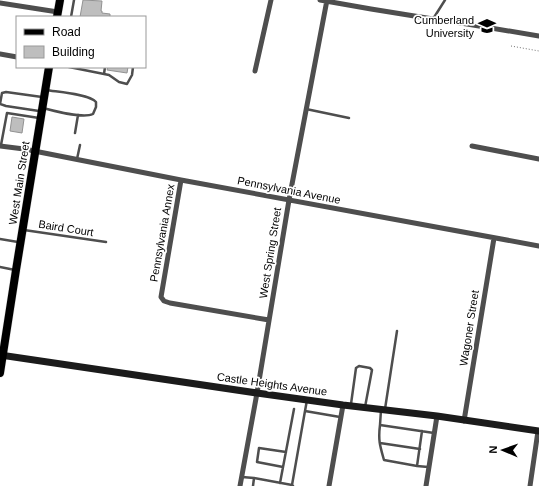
<svg xmlns="http://www.w3.org/2000/svg" width="539" height="486" viewBox="0 0 539 486" font-family="Helvetica,sans-serif">
<rect width="100%" height="100%" fill="#fff"/>
<path fill="#bebebe" stroke="#929292" d="M83,0L102,1L101,11H102V13L110,14V17H80Z
M108,67H128L127,73L107,70Z
M12,117L24,119L22,133L10,131Z"/>
<g fill="none" stroke-linecap="round" stroke-linejoin="round">
<g stroke="#dbdbdb" stroke-width="9">
<path id="primary" d="M57,17L60,0
M0,373L16,270L49,67"/>
</g>
<path stroke="#707070" stroke-width="1" stroke-dasharray="1 2" stroke-linecap="butt" d="M511,46L539,51"/>
<path stroke="#4e4e4e" stroke-width="2.5" d="M71,17L74,0
M433,19L445,0
M69,67L109,75L119,82L127,84L132,75L133,67
M104,74L105,67
M43,108C55,111 83,119 93,114L96,107V102C89,94 58,92 46,90
M306,109L349,118
M39,111L6,106L0,104L2,93L6,92L42,97
M75,133L78,115
M1,145L7,113L39,118
M77,159L80,145
M24,230L106,242
M0,239L18,242
M0,267L15,270
M351,404L356,368L359,366L370,368L372,370L365,407
M385,409L397,331
M381,410L380,425L434,433
M305,411L307,400
M380,425C378,440 380,446 384,460L417,466
M422,431L417,466L428,467
M380,443L420,449
M283,467L257,462L259,448L286,452
M242,477L254,478
M280,483L294,409
M292,485L305,411L340,417
M253,486L254,478L292,485L293,486"/>
<path stroke="#4e4e4e" stroke-width="5" d="M320,0L371,9L433,19L467,24L539,36
M0,3L58,12
M0,54L17,57
M255,71L271,0
M0,146L24,149L181,180L539,246
M472,146L539,159
M181,180L161,297L164,301L170,303L269,320
M464,421L494,238
M240,486L257,393L289,200L327,0
M329,486L343,405
M426,486L437,416
M530,486L538,431"/>
<path stroke="#1b1b1b" stroke-width="7" d="M0,355L257,393L343,405L437,416L539,431"/>
<use href="#primary" stroke="#000" stroke-width="8"/>
</g>
<defs>
<g id="university-bare" transform="scale(1.38)"><path d="M0-5L7-2L0 1L-7-2ZM-4 1L0 2.5L4 1V4Q0 6-4 4Z" fill="#000" stroke="#fff" stroke-width="2.5" paint-order="stroke"/></g>
</defs>
<g fill-rule="evenodd">
<use href="#university-bare" x="487" y="26"/>
</g>
<g text-anchor="middle" dominant-baseline="central" stroke-width="3.5" stroke-linejoin="round" paint-order="stroke">
<g font-size="11" fill="#000" stroke="#fff" text-anchor="end">
<text x="474" y="20">Cumberland<tspan x="474" dy="13">University</tspan></text>
</g>
<g font-size="11" fill="#000" stroke="#fff">
<text transform="translate(19 183) rotate(-81)">West Main Street</text>
<text transform="translate(289 190) rotate(11)">Pennsylvania Avenue</text>
<text transform="translate(66 228) rotate(9)">Baird Court</text>
<text transform="translate(162 233) rotate(-80)">Pennsylvania Annex</text>
<text transform="translate(270 253) rotate(-81)">West Spring Street</text>
<text transform="translate(469 328) rotate(-81)">Wagoner Street</text>
<text transform="translate(272 384) rotate(8)">Castle Heights Avenue</text>
</g>
</g>
<rect x="16" y="16" width="130" height="52" fill="#ffffff" stroke="#999999"/>
<rect x="24" y="29" width="20" height="6" fill="#000000" stroke="#999999"/>
<text x="52" y="36" font-size="12" fill="#000000">Road</text>
<rect x="24" y="46" width="20" height="12" fill="#bebebe" stroke="#999999"/>
<text x="52" y="56" font-size="12" fill="#000000">Building</text>
<g transform="translate(503 450) rotate(272)" stroke="#ffffff" stroke-width="3" paint-order="stroke">
<path d="M0-3L7 15L0 10L-7 15Z" fill="#000000"/>
<text y="-6" font-size="11" font-weight="bold" text-anchor="middle" fill="#000000">N</text>
</g>
</svg>
